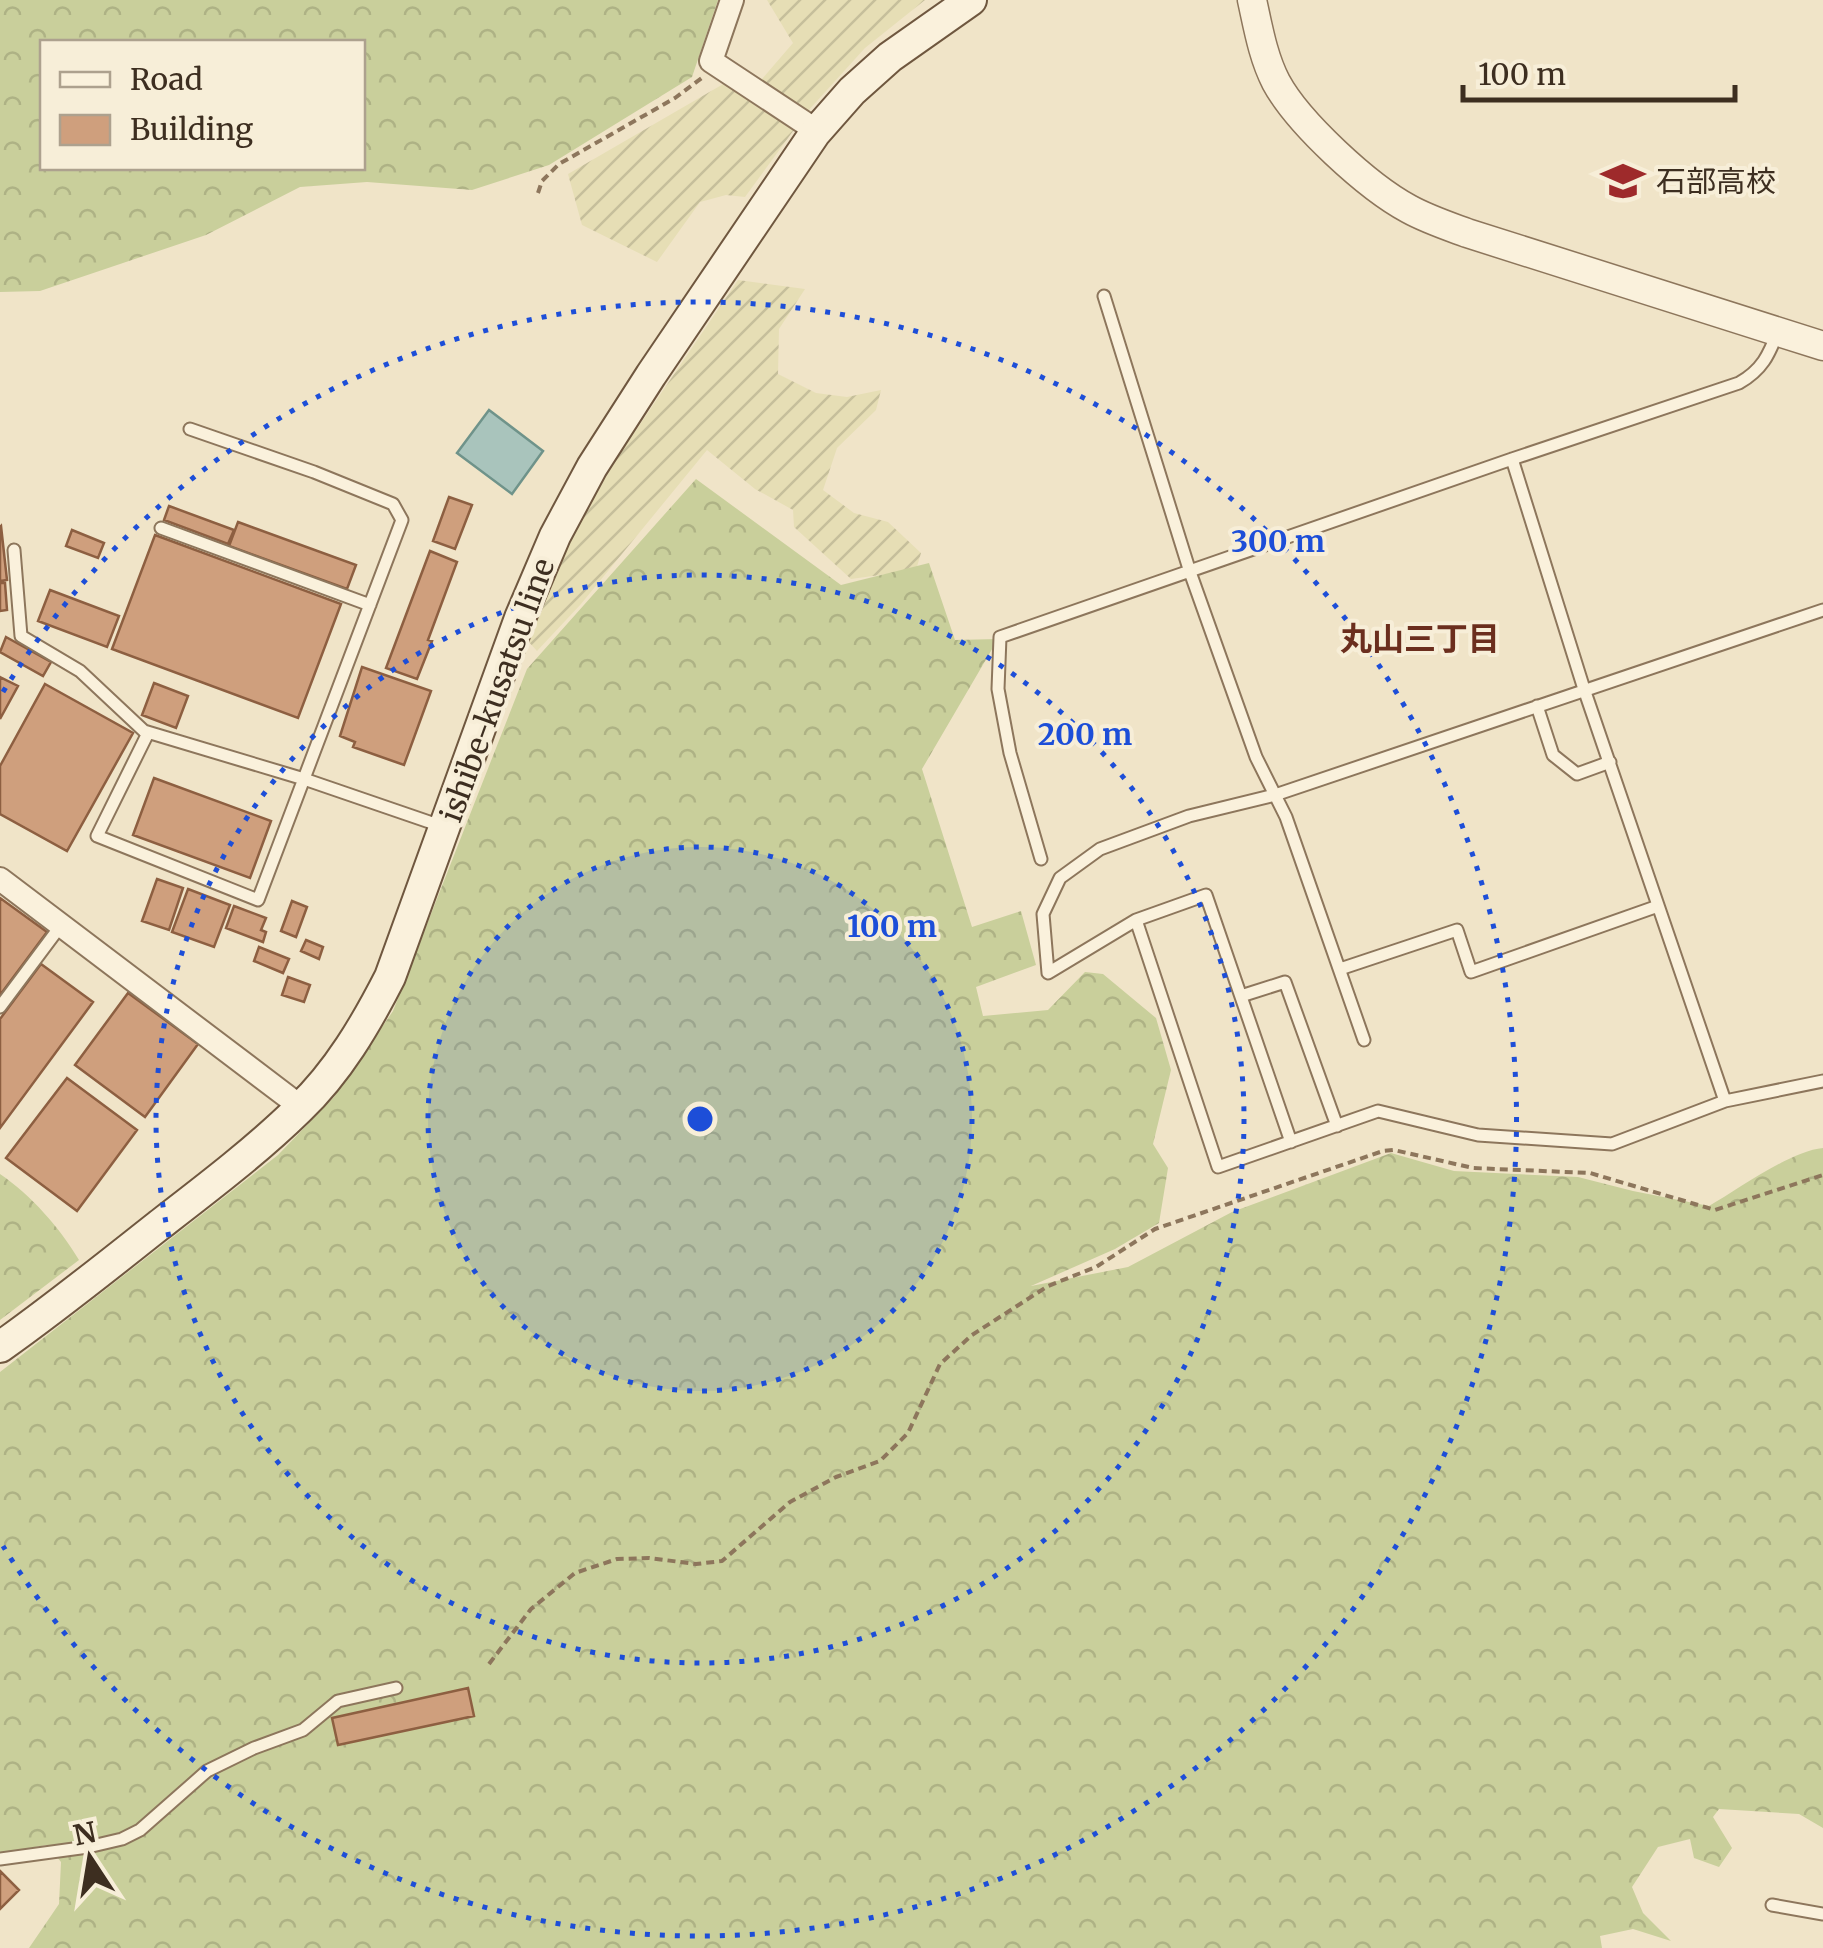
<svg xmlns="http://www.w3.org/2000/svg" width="1823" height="1948" viewBox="0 0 1823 1948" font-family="Merriweather,'Noto Sans JP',serif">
<defs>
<pattern id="farmland-furrows" width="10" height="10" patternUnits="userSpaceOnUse" patternTransform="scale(2.5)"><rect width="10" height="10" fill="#e6deb5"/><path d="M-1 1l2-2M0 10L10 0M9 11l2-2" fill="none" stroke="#c6bf9b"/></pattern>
<pattern id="forest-crowns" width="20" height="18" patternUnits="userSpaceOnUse" patternTransform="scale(2.5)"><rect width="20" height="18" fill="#c9cf9b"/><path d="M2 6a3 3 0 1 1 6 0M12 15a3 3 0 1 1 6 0" fill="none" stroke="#aeb285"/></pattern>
</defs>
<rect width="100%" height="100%" fill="#f0e4c8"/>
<path fill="url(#farmland-furrows)" d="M767,0H925L865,48L807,112L756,86L793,43Z
M725,83L796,127L745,197L726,195L700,202L657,262L582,225L568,174Z
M738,280L805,289L779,329L778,374L816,393L847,397L881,390L876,410L837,448L823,490L854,513L888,522L921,553L916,570L851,579L794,527L793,510L755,489L707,450L581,604L537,651L528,641L557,563L613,464Z"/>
<path fill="url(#forest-crowns)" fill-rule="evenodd" d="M0,0H718L692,77L549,165L472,190L367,182L300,187L206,235L40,291L0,292ZM42,42H362V168H42Z
M696,479L841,585L929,563L955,640L998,639L922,769L972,927L1021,911L1036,965L976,987L983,1016L1048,1010L1085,972L1103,974L1156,1018L1171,1070L1153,1144L1168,1168L1159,1223L1115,1249L1031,1286L1128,1267L1232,1212L1391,1153L1454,1171L1578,1177L1633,1191L1709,1206C1739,1189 1790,1151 1823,1148V1828L1799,1814L1719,1809L1713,1817L1732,1848L1719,1867L1694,1858L1690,1839L1658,1847L1632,1887L1643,1913L1671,1941L1633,1929L1600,1936L1602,1948H29L59,1904L61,1862L47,1845L0,1853V1372L278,1155L334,1097L393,1011L527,669Z
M0,1174C31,1195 60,1228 79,1260L0,1320Z"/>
<path fill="#a9c4bc" stroke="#6f938a" stroke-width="2.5" d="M489,410L543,451L512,494L457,453Z"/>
<path fill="#cf9f7d" stroke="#8d5f41" stroke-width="2.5" d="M449,497L472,505L455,549L433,541Z
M169,506L234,530L228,544L164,520Z
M238,522L356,565L347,589L229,546Z
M1,526L7,580L0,581V527Z
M72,530L104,543L98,558L66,546Z
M155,535L341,604L298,718L112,649Z
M430,551L457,562L428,640L432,641L417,679L386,668Z
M0,583H5L7,610L0,611Z
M50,590L119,616L107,647L38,621Z
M6,637L51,662L43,676L0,652Z
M362,667L431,691L404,765L353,747L355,742L340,736Z
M0,677L18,686L0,719Z
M154,683L188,696L176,728L142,715Z
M45,684L133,733L67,851L0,814V766Z
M154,778L271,821L250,878L133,835Z
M157,879L183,888L169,930L142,921Z
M188,889L230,905L214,947L172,932Z
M0,898L47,932L0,995Z
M292,901L307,907L296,937L281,931Z
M234,906L266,918L261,930L266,932L263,942L226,928Z
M306,940L323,947L319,959L301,951Z
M259,947L289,959L283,973L254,961Z
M41,964L93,1002L0,1128V1019Z
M288,977L310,985L304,1002L282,995Z
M128,993L198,1044L145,1117L75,1065Z
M67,1078L137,1130L77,1211L6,1158Z
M468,1688L474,1716L338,1745L332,1718Z
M0,1871L19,1890L0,1909Z"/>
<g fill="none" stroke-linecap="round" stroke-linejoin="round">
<g stroke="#8d765c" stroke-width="15">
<path id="service" d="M1104,296L1190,572L1256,757L1286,817L1364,1040
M1512,459L1584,689L1725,1101L1823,1081
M161,528L370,605
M14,550L21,636L80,671L144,731L304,779L441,826
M1537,706L1553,755L1577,774L1610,762
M148,733L97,836L258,900L402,520L393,504L314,472L190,429
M1041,859L1010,753L998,689L1000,637L1512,459L1739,383C1762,370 1769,355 1778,331
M1136,920L1218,1167L1378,1111L1478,1135L1612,1144L1725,1101
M1340,969L1457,930L1471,972L1658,906
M1241,996L1285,982L1337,1126
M0,1007L62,924
M1291,1142L1206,895L1136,920L1048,973L1043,914L1060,878L1100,849L1189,816L1275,795L1823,610
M0,1859L88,1847L122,1839L140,1830L207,1771L254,1748L303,1730L338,1701L396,1688
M1772,1905L1823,1914"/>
</g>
<g stroke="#8d765c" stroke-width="26">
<path id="minor" d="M732,0L711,61L817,131
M0,879L301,1107"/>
</g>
<g stroke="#8d765c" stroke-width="31">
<path id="tertiary" d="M1252,0C1258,27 1263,57 1276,82C1298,123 1368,187 1409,209C1427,219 1448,226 1467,233L1823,346"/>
</g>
<g stroke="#6f573f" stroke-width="34">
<path id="secondary" d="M0,1347C54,1309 106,1267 158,1226C206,1189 256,1151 299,1109C338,1072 366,1024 390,977L520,618L555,536L592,467L651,375L815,133L852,91L890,57L971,0"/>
</g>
<path stroke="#8d765c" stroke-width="4" stroke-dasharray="8 5" stroke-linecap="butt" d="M538,193L542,181L559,164L675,98L703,77
M489,1664L531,1609L575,1573L617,1559L649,1558L696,1564L722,1561L790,1502L836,1477L880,1461L908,1433L940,1364L972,1335L1048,1286L1096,1267L1155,1229L1383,1151L1394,1150L1473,1168L1590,1173L1715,1210L1823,1175"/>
<use href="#service" stroke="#faf1dc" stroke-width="11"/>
<use href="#minor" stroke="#faf1dc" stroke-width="22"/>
<use href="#tertiary" stroke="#faf1dc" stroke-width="28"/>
<use href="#secondary" stroke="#faf1dc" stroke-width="30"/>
</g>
<circle cx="700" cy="1119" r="272" fill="#1d4ed8" fill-opacity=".12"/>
<g fill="none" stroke="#1d4ed8" stroke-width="5" stroke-dasharray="5 10">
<circle cx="700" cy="1119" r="272"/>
<circle cx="700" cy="1119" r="544"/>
<path d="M3 692A817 817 0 1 1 3 1546"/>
</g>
<defs>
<g id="school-bare" transform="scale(3.45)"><path d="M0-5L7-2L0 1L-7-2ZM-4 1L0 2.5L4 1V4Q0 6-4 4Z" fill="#9e2a2b" stroke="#f7eed8" stroke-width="2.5" paint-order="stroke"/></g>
</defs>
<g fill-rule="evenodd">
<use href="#school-bare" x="1623" y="181"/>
</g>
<g text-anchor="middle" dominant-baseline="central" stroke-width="8" stroke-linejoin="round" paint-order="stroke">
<g font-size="30" fill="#3d2e20" stroke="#f7eed8" text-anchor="start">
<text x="1656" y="181">石部高校</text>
</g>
<g font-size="30" fill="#3d2e20" stroke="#f7eed8">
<text transform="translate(497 690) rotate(-70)">ishibe-kusatsu line</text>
</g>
<g font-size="32" font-weight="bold" fill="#6b2e1e" stroke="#f7eed8">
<text x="1420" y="639">丸山三丁目</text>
</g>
</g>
<circle cx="700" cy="1119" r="15" fill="#1d4ed8" stroke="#f7eed8" stroke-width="5"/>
<g font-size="30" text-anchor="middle" font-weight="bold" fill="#1d4ed8" stroke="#f7eed8" stroke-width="8" stroke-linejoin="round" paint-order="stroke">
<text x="1278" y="552">300 m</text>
<text x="1085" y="745">200 m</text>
<text x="892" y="937">100 m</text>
</g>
<rect x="40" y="40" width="325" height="130" fill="#f7eed8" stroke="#ada18e" stroke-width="2.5"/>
<rect x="60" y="72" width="50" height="15" fill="#faf1dc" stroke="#ada18e" stroke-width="2.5"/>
<text x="130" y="90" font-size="30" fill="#3d2e20">Road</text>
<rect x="60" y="115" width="50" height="30" fill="#cf9f7d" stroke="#ada18e" stroke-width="2.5"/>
<text x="130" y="140" font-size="30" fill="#3d2e20">Building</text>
<g transform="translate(90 1858) rotate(348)" stroke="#f7eed8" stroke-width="8" paint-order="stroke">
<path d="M0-8L18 38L0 25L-18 38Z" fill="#3d2e20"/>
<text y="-15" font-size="28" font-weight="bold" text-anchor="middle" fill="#3d2e20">N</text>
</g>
<path d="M1463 85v15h272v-15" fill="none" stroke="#3d2e20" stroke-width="5"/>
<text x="1478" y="85" font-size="30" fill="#3d2e20" stroke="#f7eed8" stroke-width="8" paint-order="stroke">100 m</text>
</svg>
